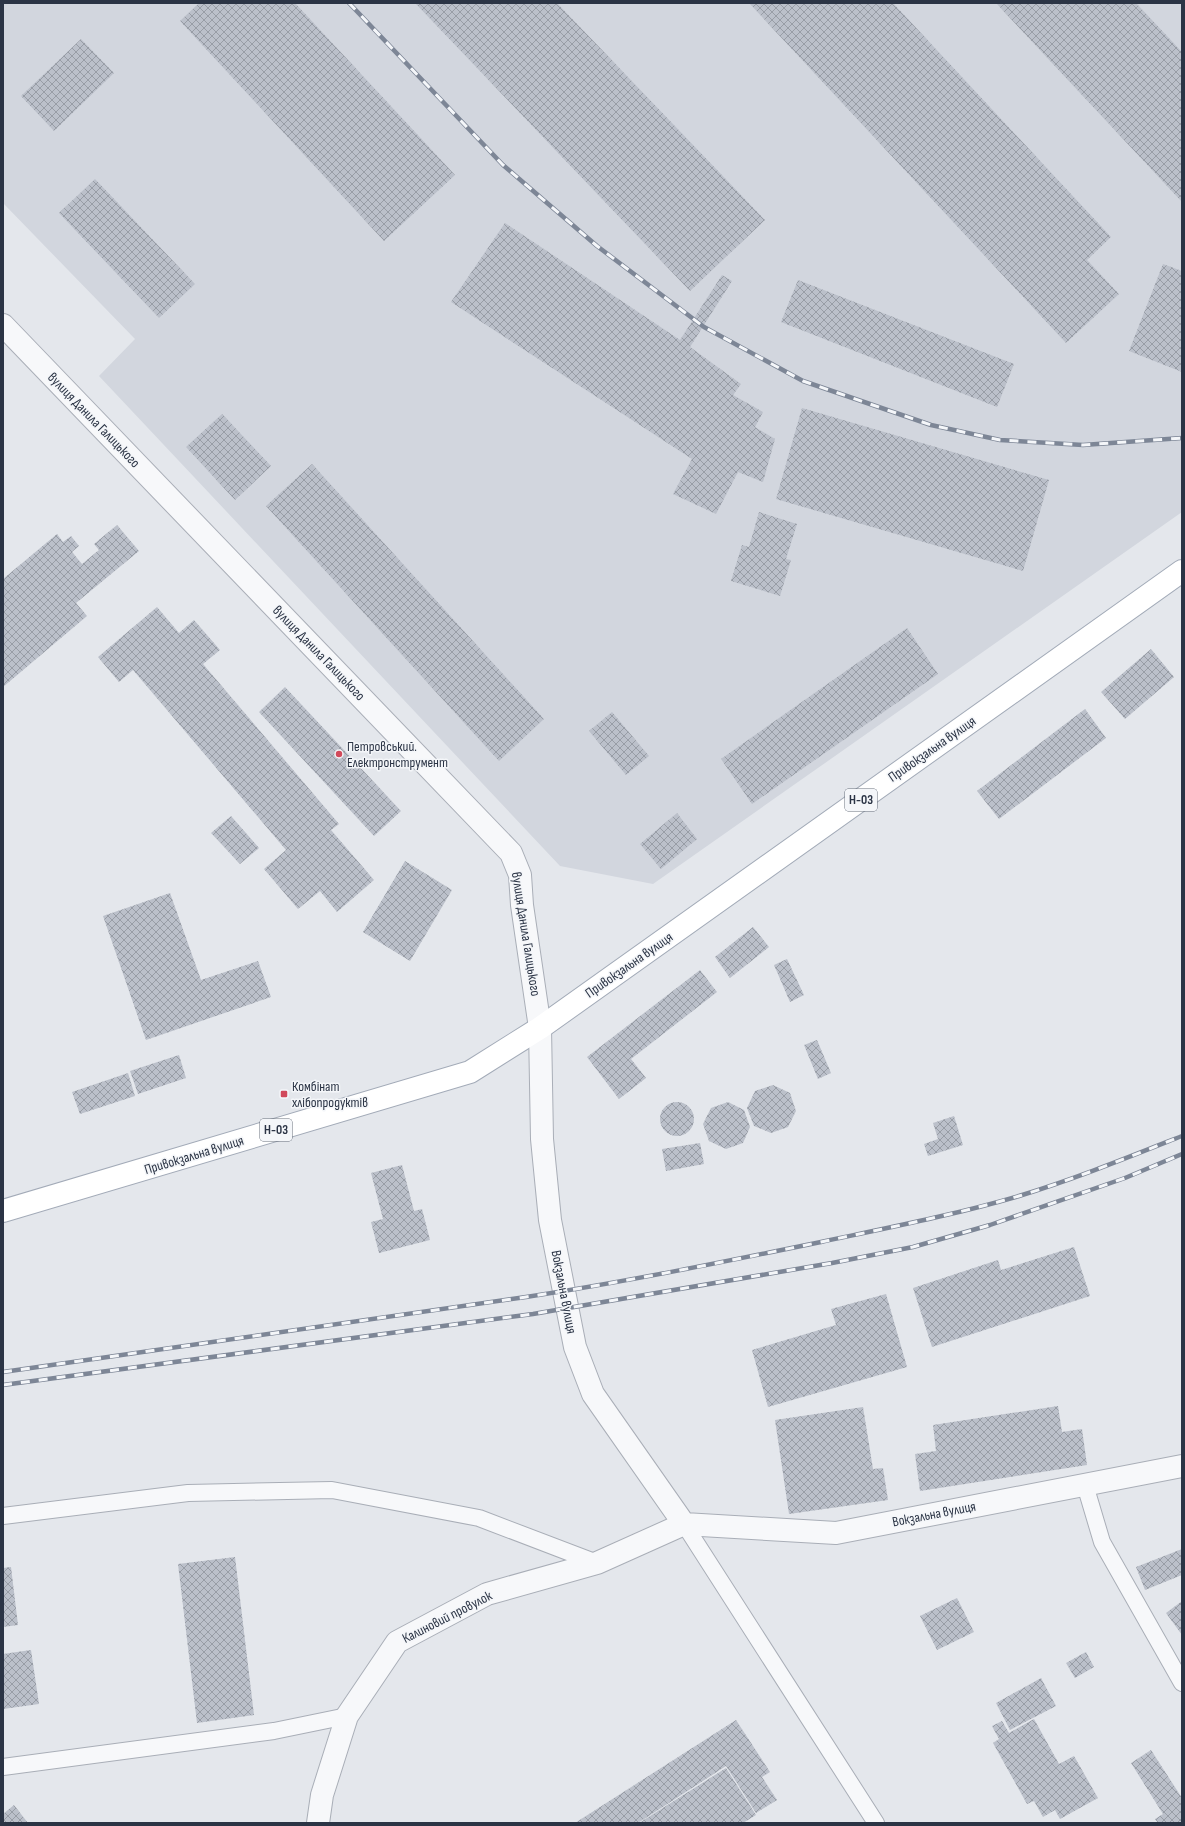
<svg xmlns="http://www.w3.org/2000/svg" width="1185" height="1826" viewBox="0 0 1185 1826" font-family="'Sofia Sans Condensed',sans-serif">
<defs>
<pattern id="building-cross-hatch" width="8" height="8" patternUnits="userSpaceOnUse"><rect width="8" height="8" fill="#bbc0ca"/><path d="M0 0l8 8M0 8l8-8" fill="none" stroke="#989da6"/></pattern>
</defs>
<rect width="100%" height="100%" fill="#e4e7ec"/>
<path fill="#d2d6de" d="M3,3H1182V512L653,884L560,866L99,376L135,339L3,203Z"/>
<path fill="url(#building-cross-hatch)" d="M199,3H295L455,175L384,241L180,21Z
M415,3H557L765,220L690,291Z
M749,3H893L1111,237L1087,260L1119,294L1066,343Z
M996,3H1136L1182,52V202Z
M81,39L114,73L54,131L21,96Z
M95,179L195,284L159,318L59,213Z
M505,223L680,340L722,275L732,281L690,347L741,384L733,395L763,412L755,427L775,439L763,482L738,472L716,514L673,494L692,459L451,302Z
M1163,264L1182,271V372L1129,351Z
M798,280L1014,364L997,407L781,322Z
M802,408L1049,480L1023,571L776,499Z
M222,414L271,466L235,500L186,447Z
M312,464L544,719L499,761L266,506Z
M759,512L797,524L786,559L791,560L780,596L731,581L742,545L749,547Z
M117,525L139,551L76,603L87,616L3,687V579L57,534L63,542L71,536L79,546L72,552L82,564L99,550L94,544Z
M157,607L179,633L194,620L220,650L203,664L339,824L331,830L374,880L337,912L320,891L298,909L264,869L286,850L133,670L119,682L98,657Z
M907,628L938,674L752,804L721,759Z
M1151,649L1174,677L1125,719L1101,692Z
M285,687L401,811L374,836L259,712Z
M1085,709L1106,738L999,819L977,791Z
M612,712L649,756L626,775L589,731Z
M677,813L697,839L661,869L640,844Z
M231,816L259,848L240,864L211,833Z
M405,861L452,890L410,961L363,932Z
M170,893L201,980L258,961L271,997L146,1040L103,916Z
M753,927L769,947L730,978L715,957Z
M787,959L804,995L790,1002L774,965Z
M700,970L717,992L631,1059L646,1078L619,1099L587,1057Z
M817,1040L831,1073L818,1079L804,1045Z
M179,1055L186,1078L138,1094L130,1071Z
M128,1073L135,1096L80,1114L72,1092Z
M773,1085L790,1093L796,1111L788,1127L771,1133L754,1126L747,1108L755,1091Z
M728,1102L744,1110L750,1127L743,1143L726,1149L709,1141L703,1124L711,1108Z
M660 1119a17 17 0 1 1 34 0a17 17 0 1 1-34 0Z
M954,1116L963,1145L928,1156L924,1144L938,1139L933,1123Z
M700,1143L704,1164L666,1171L662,1149Z
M402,1165L414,1211L422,1209L430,1240L379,1253L371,1222L383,1219L371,1173Z
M1074,1247L1090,1296L932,1347L913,1288L998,1260L1001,1270Z
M886,1294L907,1367L768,1407L752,1350L836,1325L831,1309Z
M1058,1406L1062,1432L1082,1429L1087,1465L920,1491L915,1454L936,1451L933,1425Z
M863,1407L873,1469L883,1468L888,1500L789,1514L775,1420Z
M1182,1549V1575L1145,1590L1136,1567Z
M235,1557L254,1715L197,1723L178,1564Z
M11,1567L18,1625L3,1627V1568Z
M957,1598L974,1632L937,1650L920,1616Z
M1182,1601V1635L1166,1613Z
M31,1650L39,1704L3,1709V1654Z
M1086,1652L1094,1667L1075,1678L1066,1663Z
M1041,1678L1056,1706L1010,1730L996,1703Z
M1034,1719L1059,1764L1074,1756L1098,1798L1060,1819L1055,1810L1043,1817L1034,1801L1027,1804L993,1743L999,1739L992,1726L1002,1721L1009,1733Z
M736,1720L770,1772L762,1777L777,1800L756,1813L726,1766L638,1823H575Z
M1151,1750L1182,1798V1823H1158L1155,1819L1163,1814L1131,1763Z
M726,1768L756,1815L743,1823H639Z
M14,1805L28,1823H3V1814Z"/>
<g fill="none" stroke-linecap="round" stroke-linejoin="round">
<g stroke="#a9aeb7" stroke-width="18">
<path id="lane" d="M1085,1485L1102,1542L1182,1683
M3,1516L188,1493L332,1490L479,1518L597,1563
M684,1524L876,1823
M3,1767L274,1731L347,1716"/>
</g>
<g stroke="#a9aeb7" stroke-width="24">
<path id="street" d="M3,325L511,853L520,875L522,905L540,1028L542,1139L550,1220L575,1347L593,1394L684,1524L836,1533L1182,1466
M318,1823L322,1795L347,1716L397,1642L487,1594L597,1563L684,1524"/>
</g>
<g stroke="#a3abb8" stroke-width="24">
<path id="primary" d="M3,1211L470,1072L540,1028L1182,571"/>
</g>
<use href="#lane" stroke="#f7f8fa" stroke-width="16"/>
<use href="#street" stroke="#f7f8fa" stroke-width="22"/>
<use href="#primary" stroke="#fff" stroke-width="22"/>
<g stroke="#7d8696" stroke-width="4.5">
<path id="rail" d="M349,3L503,165L597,246L704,327L803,381L931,425L1000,440L1083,445L1182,438
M3,1372L526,1297C625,1282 723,1262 821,1242C887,1228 954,1215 1019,1196C1075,1179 1129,1157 1182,1136
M3,1385L533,1314L832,1263L913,1247L990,1225L1125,1178L1182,1154"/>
</g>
<use href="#rail" stroke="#f4f6f9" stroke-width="3" stroke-dasharray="9" stroke-linecap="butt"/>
</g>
<g fill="#d1495b" stroke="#f4f6f9" stroke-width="1.5">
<circle cx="339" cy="754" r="4"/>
<rect x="280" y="1090" width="8" height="8" rx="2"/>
</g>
<g text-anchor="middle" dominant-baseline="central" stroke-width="3" stroke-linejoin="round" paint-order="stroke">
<g fill="#f4f6f9" stroke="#676e7b" stroke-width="1">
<rect x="845" y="789" width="32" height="22" rx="3"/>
<rect x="260" y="1119" width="32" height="22" rx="3"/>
</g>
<g font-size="13" font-weight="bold" fill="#2b3445">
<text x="861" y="800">Н-03</text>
<text x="276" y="1130">Н-03</text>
</g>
<g font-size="14" fill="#2b3445" stroke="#f4f6f9">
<text transform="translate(94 420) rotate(46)">вулиця Данила Галицького</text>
<text transform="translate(319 653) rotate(46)">вулиця Данила Галицького</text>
<text transform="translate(932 749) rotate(-35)">Привокзальна вулиця</text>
<text transform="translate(526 934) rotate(81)">вулиця Данила Галицького</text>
<text transform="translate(629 965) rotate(-35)">Привокзальна вулиця</text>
<text transform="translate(194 1155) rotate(-17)">Привокзальна вулиця</text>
<text transform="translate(564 1292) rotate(79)">Вокзальна вулиця</text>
<text transform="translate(934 1514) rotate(-11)">Вокзальна вулиця</text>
<text transform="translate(447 1617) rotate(-27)">Калиновий провулок</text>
</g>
<g font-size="14" fill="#2b3445" stroke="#f4f6f9" text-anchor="start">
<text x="347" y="746">Петровський.<tspan x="347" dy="16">Електронструмент</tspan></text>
<text x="292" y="1086">Комбінат<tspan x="292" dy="16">хлібопродуктів</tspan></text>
</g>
</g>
<rect width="1185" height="1826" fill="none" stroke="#2b3445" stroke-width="8"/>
</svg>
